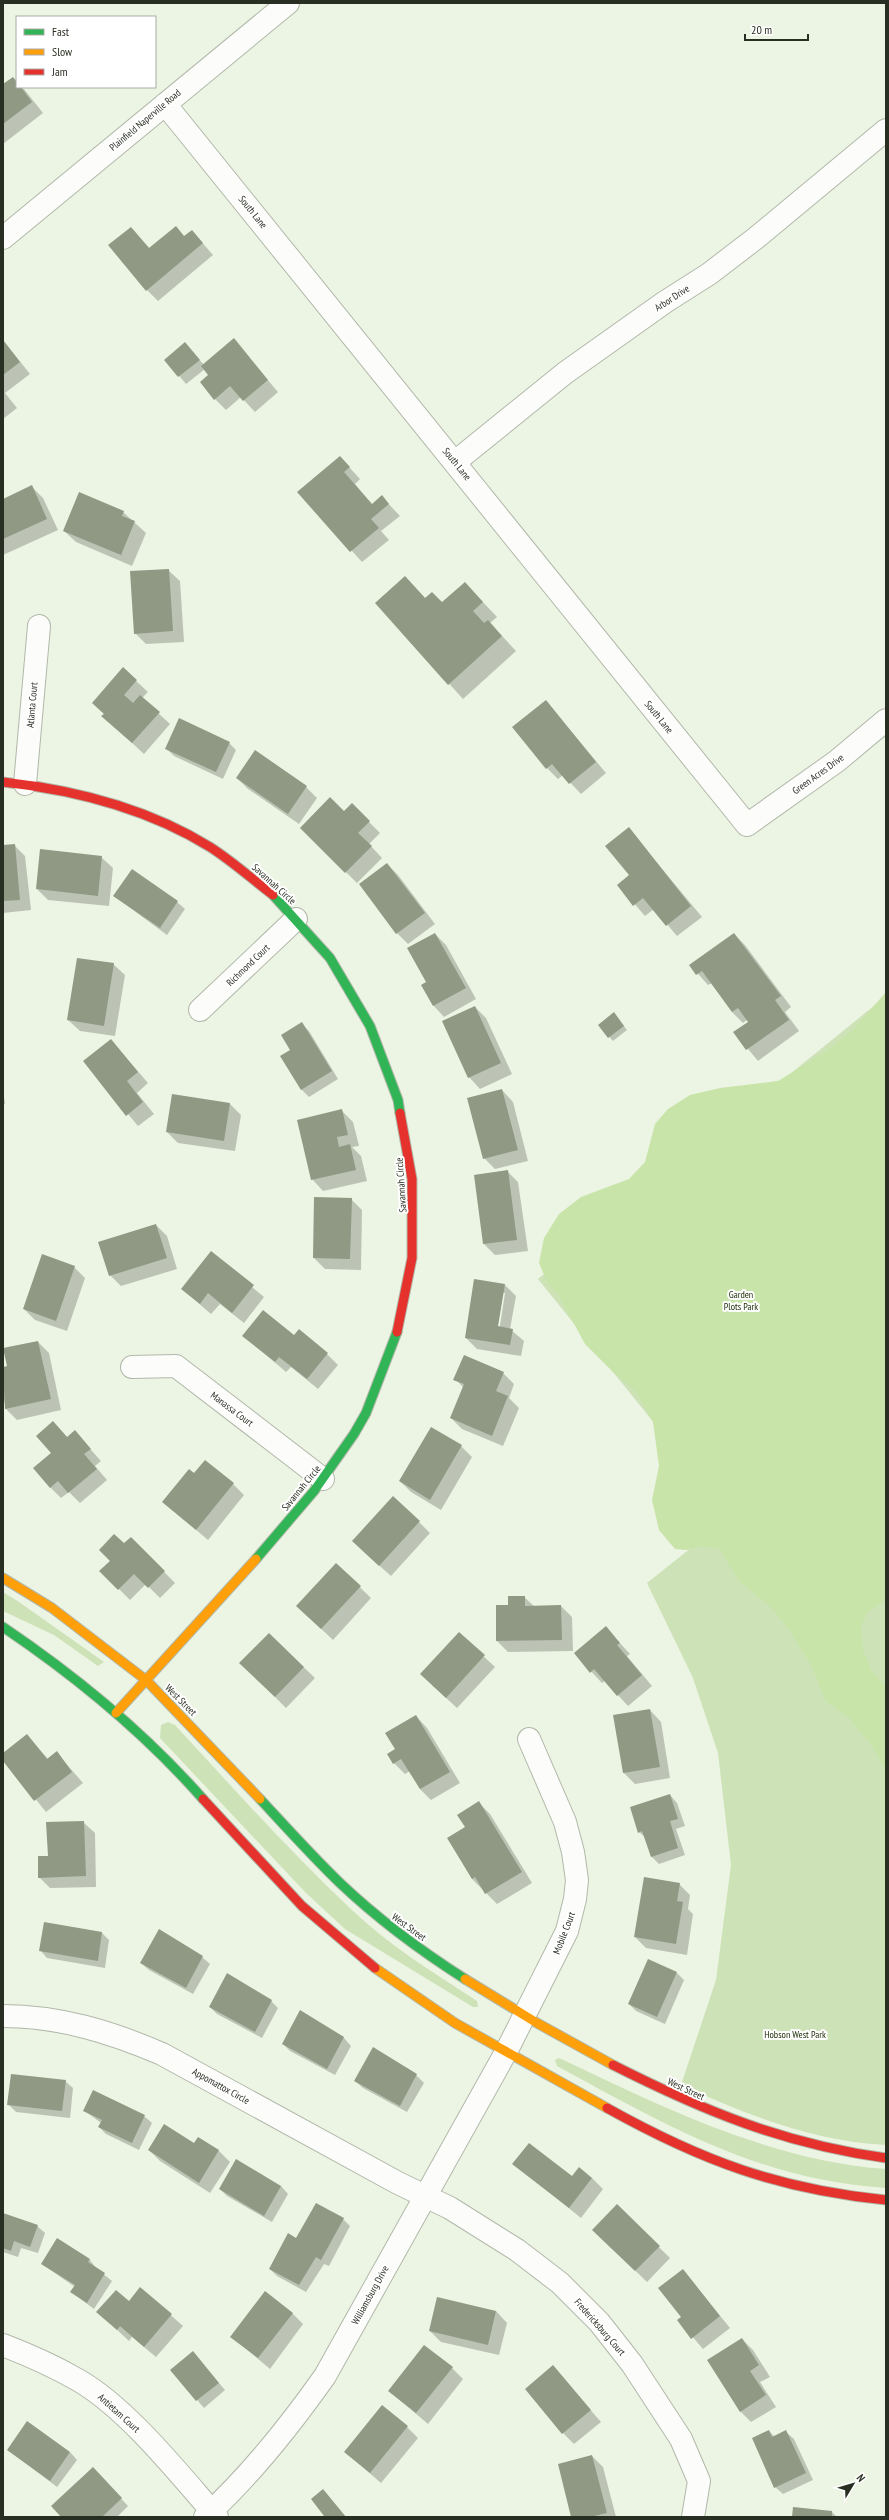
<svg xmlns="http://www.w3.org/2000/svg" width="889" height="2520" viewBox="0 0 889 2520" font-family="'PT Sans Narrow',sans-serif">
<rect width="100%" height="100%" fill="#ecf4e3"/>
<path fill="#cde2b6" d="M886,996V2145C813,2141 747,2115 681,2085L716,1980L731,1865L718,1753L693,1678L647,1583L730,1517L538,1279Z
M3,1592L19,1602L104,1662L98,1666L54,1635L3,1611Z
M168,1722L175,1725C233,1788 290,1852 353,1911C390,1946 434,1973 477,2001L478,2007H473L345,1929L306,1893L160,1738L161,1725Z
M559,2058C663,2107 770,2161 886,2169V2188C759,2180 666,2125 557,2066L555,2060Z"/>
<path fill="#c8e4a9" d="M886,992V1599L867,1613L861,1627L863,1650L871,1670L886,1688V1770L872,1746L850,1719L826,1701L811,1665L790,1631L770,1606L741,1583L719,1549L701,1546L687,1550L675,1549L659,1530L652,1500L659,1466L653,1422L635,1390L613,1372L585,1344L559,1296L547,1282L539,1263L544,1238L559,1214L581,1197L629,1179L645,1162L655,1124L668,1109L690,1095L720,1088L778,1081L822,1054L853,1030Z"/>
<path fill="#0003" fill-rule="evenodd" d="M13,78L17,82V87L24,89L43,113L3,144V86Z
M131,228L150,249L185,237L192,231L213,255L158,301L147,290Z
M3,340L30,374L5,393L17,408L3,419Z
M234,340L278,392L255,412L241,397L226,410L215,399L210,375L205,369L186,384L166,360L192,351L204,365Z
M340,457L360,479L355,484L372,505L382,497L400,516L381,531L389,540L362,562L298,492Z
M32,487L43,498L58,530L3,555V500Z
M123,512L146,533L132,566L76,542L64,531Z
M168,570L180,581L184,642L146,644L135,633Z
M405,577L426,599L443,603L465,583L497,617L490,623L516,651L463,699L376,603Z
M123,669L148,692L142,698L170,724L144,754L103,716Z
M546,701L606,773L581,794L563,775L558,779L547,768Z
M229,743L236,750L223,779L174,756L166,748Z
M237,778L306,787L317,798L299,824L248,789Z
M352,805L380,833L369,844L382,858L357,883L301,828L344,813Z
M629,829L702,917L677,936L654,909L645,916L618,885L630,875Z
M14,845L25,856L31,910L3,913V846Z
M101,857L113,868L109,906L48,900L37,889Z
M387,864L398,875L435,924L408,944L397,933L360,884Z
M114,896L177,902L185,909L167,935Z
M435,934L446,945L476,999L444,1017L433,1005L427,983Z
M734,934L745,945L791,1007L785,1012L799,1031L758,1061L734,1032L749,1022L748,1019L743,1023L732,1012L712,983L708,985L690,965Z
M113,964L125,975L115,1036L80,1031L68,1020Z
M475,1007L486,1018L512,1074L480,1089L469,1077Z
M617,1017L627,1030L613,1041L599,1025Z
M302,1024L309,1031L338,1079L309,1097L301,1089L292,1050Z
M111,1040L148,1083L137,1093L154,1114L138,1126L84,1061Z
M3,1090L5,1104L3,1105Z
M502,1090L513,1102L528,1161L495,1169L484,1158Z
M230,1104L241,1115L235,1151L178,1143L167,1132Z
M342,1111L353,1122L359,1146L352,1147L361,1156L367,1181L323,1191L312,1179Z
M507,1171L518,1182L528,1251L495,1255L484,1244L475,1175Z
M351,1199L362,1210L361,1270L325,1269L314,1258Z
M156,1225L167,1236L177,1269L121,1286L110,1275Z
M211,1253L264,1297L244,1323L220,1304L211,1314L182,1289Z
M74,1267L85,1278L67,1331L35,1320L24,1309Z
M505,1285L516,1296L510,1329L524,1341L521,1356L477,1349L466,1338ZM503,1293H505L499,1332L497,1331Z
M244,1336H295L327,1354L338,1365L318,1389L291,1367L286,1372Z
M38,1342L49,1353L61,1410L17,1420L6,1409L3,1395V1368L8,1367Z
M503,1373L514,1384L509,1398L519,1408L503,1446L462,1429L451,1418L464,1388L455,1379Z
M53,1422L68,1438L75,1432L101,1461L95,1466L107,1480L80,1503L69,1492L61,1498L50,1487Z
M431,1428L461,1446L472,1457L441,1510L411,1492L400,1481Z
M194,1475L233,1484L244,1495L208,1540L163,1502Z
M419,1522L430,1533L391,1576L364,1552Z
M131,1538L175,1583L160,1598L146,1584L130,1600L101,1571Z
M336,1564L371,1598L333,1640L297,1606Z
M524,1597L534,1606H561L572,1617L573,1651L508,1652L497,1641L509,1606Z
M606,1628L630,1654L627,1656L652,1686L628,1706L605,1681L602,1683L575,1654Z
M459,1633L495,1667L457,1708L432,1685Z
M269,1634L315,1678L286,1708L241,1663Z
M650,1710L661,1722L670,1778L635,1784L624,1773L614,1716Z
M416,1716L427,1728L460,1783L431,1800L420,1789L410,1771L405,1774L394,1763L396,1750Z
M27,1735L48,1759L56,1752L83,1783L46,1812L3,1759V1754Z
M670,1795L677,1803L685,1826L676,1829L685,1855L659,1864L651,1856L646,1838L639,1832Z
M479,1803L490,1814L532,1883L497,1904L472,1879L448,1838L466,1827Z
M83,1822L95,1833L96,1887L50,1888L39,1877L49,1857Z
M679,1884L690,1895L688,1909L693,1914L687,1955L646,1948L635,1937Z
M102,1933L109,1940L105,1968L47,1958L40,1950Z
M202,1957L210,1964L193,1994L149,1970L141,1963Z
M677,1973L684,1980L665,2024L636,2011L629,2004Z
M271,2001L278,2008L262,2038L217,2014L210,2007Z
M300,2011L344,2038L351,2046L335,2075L290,2051L283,2044Z
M416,2075L424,2083L407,2112L363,2088L355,2081Z
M65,2081L73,2088L70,2118L16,2112L8,2104Z
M85,2111L144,2116L152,2123L139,2150L106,2134L99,2127L101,2123Z
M199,2138L219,2151L230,2162L210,2193L160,2161L149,2150L194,2145Z
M514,2164L572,2177L592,2178L603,2189L581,2218Z
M281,2186L288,2194L272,2222L227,2196L220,2189Z
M617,2206L670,2258L647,2282L605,2241Z
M3,2214L37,2226L45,2233L38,2253L21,2248L18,2257L3,2252Z
M343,2219L350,2226L329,2266L324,2264L306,2292L277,2276L270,2269L297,2239Z
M90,2260L96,2268L112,2281L94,2309L71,2292L75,2287L42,2264Z
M683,2270L730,2328L703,2349L678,2320L682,2317Z
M140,2288L183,2326L156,2357L132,2337L129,2341L98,2312L129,2302Z
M496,2311L507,2323L499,2355L441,2342L430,2331Z
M292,2313L303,2324L270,2369L232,2337Z
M742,2339L753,2350L770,2377L760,2382L776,2407L751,2422L740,2411Z
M193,2353L225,2390L204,2408L172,2370Z
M553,2367L601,2422L574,2444L563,2433Z
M452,2368L463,2379L428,2424L389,2391Z
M407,2427L418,2438L381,2483L345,2452Z
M769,2431L775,2437L786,2432L794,2439L813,2480L783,2494L775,2487Z
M8,2450L70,2452L77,2460L57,2487Z
M592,2456L603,2467L616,2517H573Z
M100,2476L128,2506L117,2517H62Z
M832,2512L837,2517H793Z"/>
<path fill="#909984" d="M13,77L17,82V87H21L32,102L3,124V84Z
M176,226L184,236L192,230L203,243L146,291L108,245L131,227L149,248Z
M234,338L268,380L243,401L230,386L214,400L200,382L208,375L201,366Z
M3,340L20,362L3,375Z
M185,342L200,360L178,377L164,360Z
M340,456L350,467L344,472L372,504L382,495L389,504L371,519L379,528L350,552L297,492Z
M32,485L47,519L3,539V499Z
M79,492L124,511L122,516L135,521L121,555L63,531Z
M169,569L173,631L134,634L130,571Z
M405,576L425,598L432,592L442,602L465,582L483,602L473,611L484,623L488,620L502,636L448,685L375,603Z
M123,667L137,680L124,695L133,703L140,695L160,712L132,743L101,716L104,714L92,703Z
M546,700L596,762L569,784L552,764L546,769L512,727Z
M179,718L230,742L216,772L165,749Z
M255,750L307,786L288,814L236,778Z
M330,797L344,811L352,803L370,821L358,833L372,846L345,873L300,828Z
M629,827L691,906L666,926L643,898L633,906L617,885L629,875L605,846Z
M15,844L20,900L3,901V845Z
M40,849L102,856L98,896L36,889Z
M387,863L425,913L396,934L359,884Z
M132,869L178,901L160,928L113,896Z
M435,933L466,988L433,1006L421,985L426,982L407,948Z
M734,933L781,996L775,1000L789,1020L746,1050L733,1032L748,1022L738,1008L732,1012L702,971L696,975L689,965Z
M77,958L114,963L104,1026L67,1020Z
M475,1006L501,1063L468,1078L442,1021Z
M614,1012L624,1026L608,1038L598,1025Z
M302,1022L332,1071L301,1090L280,1056L290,1050L281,1035Z
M111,1039L138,1072L127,1081L143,1102L126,1116L83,1061Z
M502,1089L518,1150L483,1159L467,1098Z
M172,1094L230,1103L224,1141L166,1132Z
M342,1109L348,1135L337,1137L339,1147L350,1144L356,1170L311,1180L297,1120Z
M508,1170L517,1240L483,1244L474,1175Z
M314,1197L352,1198L350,1259L313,1258Z
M156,1224L167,1258L109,1276L98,1242Z
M211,1251L254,1285L232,1313L208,1293L200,1304L181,1289Z
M42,1254L75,1266L56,1321L23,1309Z
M474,1279L505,1284L498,1326L513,1329L510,1345L465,1338Z
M263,1310L294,1335L299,1329L328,1353L307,1379L279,1357L275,1362L242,1336Z
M38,1341L51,1399L5,1409L3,1367L7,1366L3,1348Z
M464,1355L504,1372L496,1391L508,1396L492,1436L450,1418L464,1384L453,1380Z
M53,1421L67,1437L75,1430L91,1449L84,1454L97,1469L68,1493L58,1481L50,1488L33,1468L51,1453L36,1436Z
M431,1427L462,1445L430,1500L399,1481Z
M205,1460L234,1483L196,1530L162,1502L189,1469L194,1473Z
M393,1496L420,1521L379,1566L352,1541Z
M114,1534L124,1543L131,1537L165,1571L148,1588L134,1574L118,1590L99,1571L110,1561L99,1550Z
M336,1563L361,1586L321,1629L296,1606Z
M508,1596H525V1606L561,1605L562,1640L496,1641V1605H508Z
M606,1626L620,1643L617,1645L642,1675L617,1696L594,1669L590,1673L574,1653Z
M459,1632L485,1655L446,1698L420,1674Z
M269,1633L304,1667L275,1697L239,1663Z
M650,1709L660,1767L623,1773L613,1715Z
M416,1715L450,1772L420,1789L401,1759L393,1764L387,1754L395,1749L385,1733Z
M27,1734L47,1759L57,1751L72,1772L34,1801L3,1761V1753Z
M670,1794L678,1819L670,1821L678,1848L651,1857L642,1831L638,1833L630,1807Z
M479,1801L522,1872L485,1894L475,1877L472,1879L447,1838L465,1827L457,1815Z
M84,1821L86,1876L38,1878V1856H48L46,1822Z
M644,1877L680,1883L677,1901L683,1902L676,1944L634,1937Z
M44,1922L102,1932L98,1961L39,1951Z
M159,1929L203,1956L186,1988L140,1963Z
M648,1959L677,1972L657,2017L628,2004Z
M227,1973L272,2000L255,2032L209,2007Z
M300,2010L344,2037L327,2069L282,2044Z
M373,2047L417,2074L400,2106L354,2081Z
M11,2074L66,2080L62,2111L7,2105Z
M93,2090L145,2115L132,2143L98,2127L102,2120L83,2111Z
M164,2124L194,2143L198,2137L219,2150L199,2183L148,2150Z
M529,2143L572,2176L579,2167L592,2178L569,2208L512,2164Z
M236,2159L281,2186L264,2216L219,2189Z
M316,2203L344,2218L321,2260L316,2257L299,2285L269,2269L288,2233L296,2238Z
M617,2204L660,2246L635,2271L592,2230Z
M3,2213L38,2225L30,2247L14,2241L11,2251L3,2248Z
M57,2238L90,2259L88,2262L105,2273L87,2303L70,2292L75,2285L41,2264Z
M683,2269L720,2316L691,2339L677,2320L681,2317L658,2288Z
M140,2287L172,2314L144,2347L120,2326L117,2330L96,2312L116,2290L129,2301Z
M265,2291L293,2313L258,2358L230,2337Z
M437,2297L496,2311L488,2345L429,2331Z
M742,2338L759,2365L750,2371L766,2395L740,2412L707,2360Z
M424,2345L453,2367L416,2413L388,2391Z
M193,2351L219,2383L196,2401L170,2370Z
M553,2365L591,2410L562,2434L525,2389Z
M382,2405L408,2426L370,2473L344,2452Z
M27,2421L70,2452L50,2481L7,2450Z
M769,2430L772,2437L786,2430L806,2473L774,2488L752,2438Z
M592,2455L607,2513L590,2517H571L558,2464Z
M93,2467L122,2498L102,2517H61L51,2506Z
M323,2489L346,2517H322L324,2516L311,2499Z
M793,2507L832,2511V2517H792Z"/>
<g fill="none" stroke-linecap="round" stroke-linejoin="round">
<g stroke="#b1b8aa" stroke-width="24">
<path id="street" d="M165,104L747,825L837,761L886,720
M3,238L288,3
M455,462L565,373L665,302L709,274L756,238L886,130
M25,784L39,626
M200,1010L296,919
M132,1367L176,1366L323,1479
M3,2016C59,2016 111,2032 162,2054L398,2183L450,2208L517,2250L560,2283L599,2322L632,2364L681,2439L699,2481L693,2517
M3,2345C29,2355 54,2366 78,2380C127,2408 179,2474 217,2517
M205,2517C251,2475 289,2427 325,2376L506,2052L567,1931L575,1899L577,1880L573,1852L565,1822L529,1739"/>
</g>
<g stroke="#b1b8aa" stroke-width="11">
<path id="fast" d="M273,895L330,958L370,1026L398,1100L400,1113
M256,1559L314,1491L354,1434L366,1413L397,1332
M3,1627C77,1677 144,1732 203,1799
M260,1799C286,1827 312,1856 340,1883C378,1919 421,1951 465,1979"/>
</g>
<g stroke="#b1b8aa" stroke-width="11">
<path id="slow" d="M3,1578L52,1608L146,1680L260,1799
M116,1713L256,1559
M375,1968L455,2023L607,2108
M465,1979L537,2023L613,2065"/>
</g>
<g stroke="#b1b8aa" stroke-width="11">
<path id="jam" d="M3,782C76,790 147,808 210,847C232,861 252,879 273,895
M397,1332L412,1258V1179L400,1113
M203,1799L302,1906L375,1968
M613,2065C704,2111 784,2144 886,2158
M607,2108C702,2161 778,2189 886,2200"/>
</g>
<use href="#street" stroke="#fcfdfb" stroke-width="22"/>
<use href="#fast" stroke="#30b455" stroke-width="9"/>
<use href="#slow" stroke="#ff9f0a" stroke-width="9"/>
<use href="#jam" stroke="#e5322d" stroke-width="9"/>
</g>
<g text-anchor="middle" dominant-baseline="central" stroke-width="4" stroke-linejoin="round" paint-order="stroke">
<g font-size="10" fill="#282e22" stroke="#fff">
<text transform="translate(145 120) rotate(-40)">Plainfield Naperville Road</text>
<text transform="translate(253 212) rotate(51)">South Lane</text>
<text transform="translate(672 298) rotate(-33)">Arbor Drive</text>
<text transform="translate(457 464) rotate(51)">South Lane</text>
<text transform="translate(32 705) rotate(-85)">Atlanta Court</text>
<text transform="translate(659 717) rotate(51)">South Lane</text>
<text transform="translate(818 774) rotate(-36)">Green Acres Drive</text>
<text transform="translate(274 884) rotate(42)">Savannah Circle</text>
<text transform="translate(248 965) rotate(-44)">Richmond Court</text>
<text transform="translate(401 1185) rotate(-94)">Savannah Circle</text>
<text transform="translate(232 1409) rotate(37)">Manassa Court</text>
<text transform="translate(301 1488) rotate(-51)">Savannah Circle</text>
<text transform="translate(181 1700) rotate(45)">West Street</text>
<text transform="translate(409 1927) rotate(36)">West Street</text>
<text transform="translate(564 1933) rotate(-69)">Mobile Court</text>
<text transform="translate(221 2086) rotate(29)">Appomattox Circle</text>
<text transform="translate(686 2089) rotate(25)">West Street</text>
<text transform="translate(370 2295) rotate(-61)">Williamsburg Drive</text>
<text transform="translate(600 2327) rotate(49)">Fredericksburg Court</text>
<text transform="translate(119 2413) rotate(42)">Antietam Court</text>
</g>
<g font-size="10" fill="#203009" stroke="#fff">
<text x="741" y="1294">Garden<tspan x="741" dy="12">Plots Park</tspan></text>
<text x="795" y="2034">Hobson West Park</text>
</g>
</g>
<rect width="889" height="2520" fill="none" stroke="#282e22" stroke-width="8"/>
<rect x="16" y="16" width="140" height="72" fill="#ffffff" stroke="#a9aba7"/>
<rect x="24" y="29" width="20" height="6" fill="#30b455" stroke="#a9aba7"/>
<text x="52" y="36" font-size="12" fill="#282e22">Fast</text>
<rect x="24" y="49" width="20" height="6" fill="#ff9f0a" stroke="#a9aba7"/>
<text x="52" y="56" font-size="12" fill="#282e22">Slow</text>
<rect x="24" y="69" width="20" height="6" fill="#e5322d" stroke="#a9aba7"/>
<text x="52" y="76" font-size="12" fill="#282e22">Jam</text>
<g transform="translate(853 2484) rotate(52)" stroke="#ffffff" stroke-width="3" paint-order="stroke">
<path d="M0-3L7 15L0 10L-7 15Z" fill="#282e22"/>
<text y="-6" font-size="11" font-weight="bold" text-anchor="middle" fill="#282e22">N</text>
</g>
<path d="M745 34v6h63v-6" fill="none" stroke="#282e22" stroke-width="2"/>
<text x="751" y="34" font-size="12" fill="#282e22" stroke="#ffffff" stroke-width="3" paint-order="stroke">20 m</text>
</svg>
